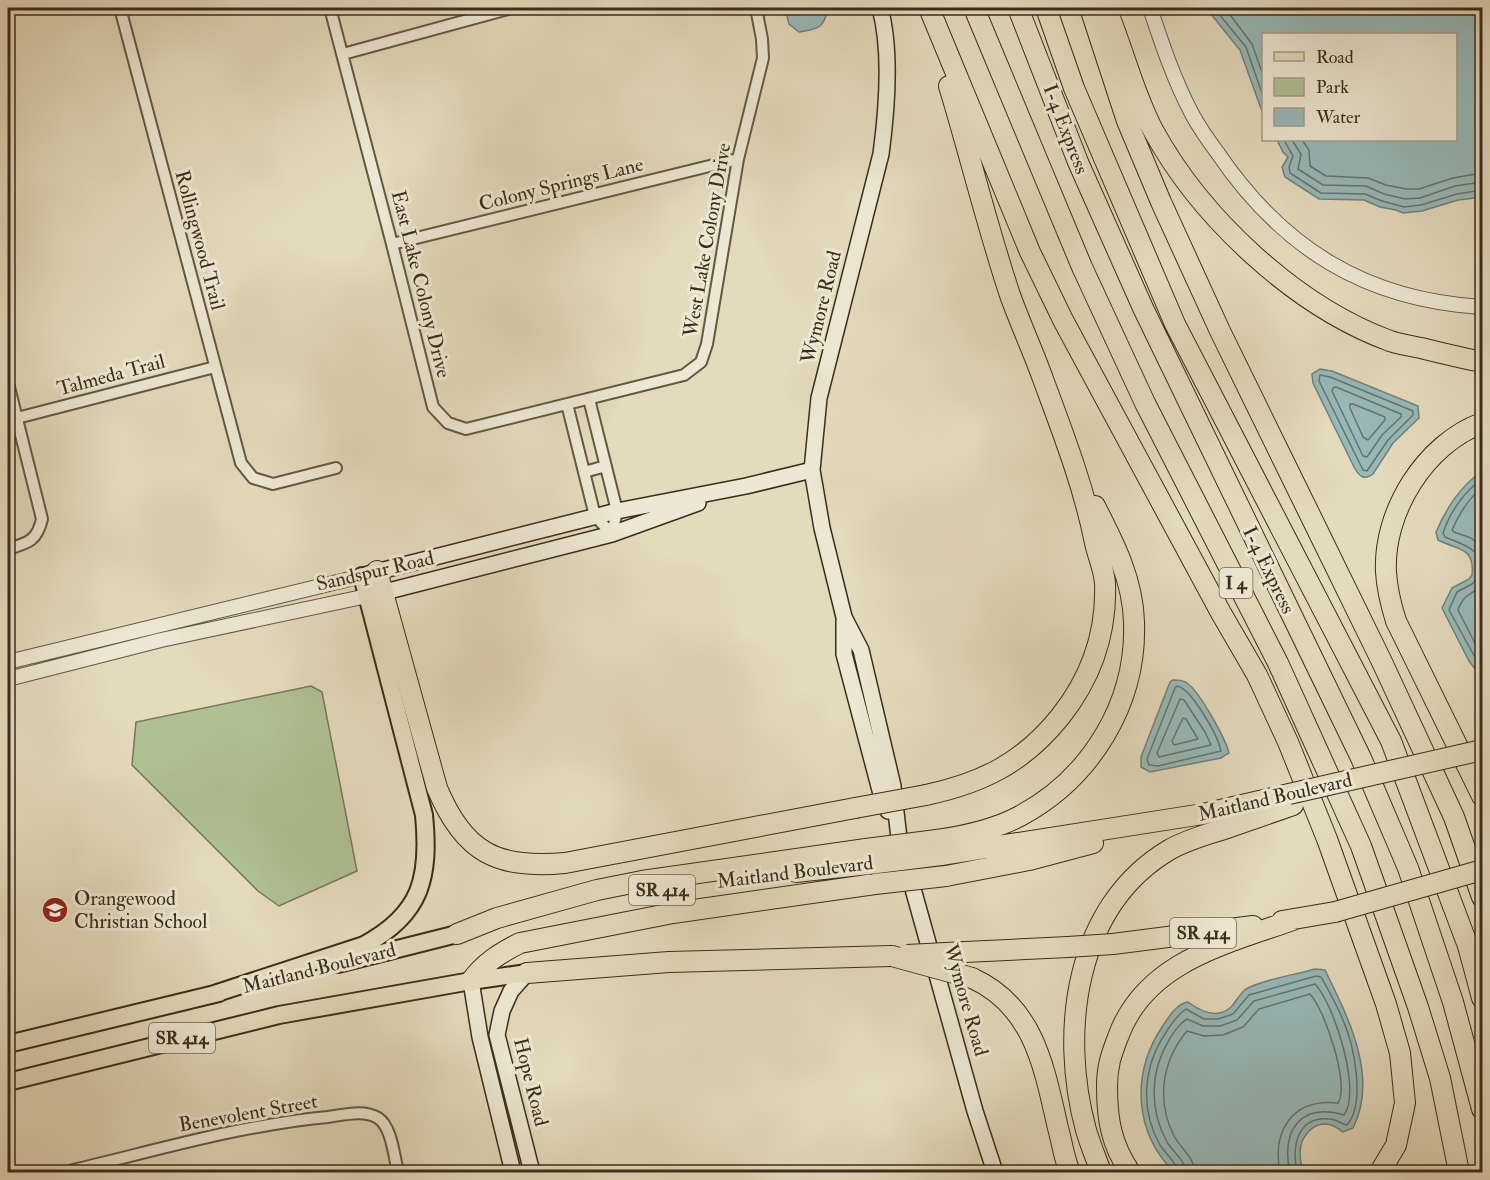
<svg xmlns="http://www.w3.org/2000/svg" width="1490" height="1180" viewBox="0 0 1490 1180" font-family="'IM FELL Double Pica',serif">
<rect width="100%" height="100%" fill="#e4dabc"/>
<filter id="stains"><feTurbulence type="fractalNoise" baseFrequency=".00333" numOctaves="4"/><feColorMatrix values="0 0 0 0 .2 0 0 0 0 .09 0 0 0 0 .02 0 0 0 .5 -.17"/></filter>
<radialGradient id="worn" r=".72"><stop offset=".6" stop-color="#630" stop-opacity="0"/><stop offset="1" stop-color="#630" stop-opacity=".3"/></radialGradient>
<path fill="#afc194" stroke="#757758" stroke-width="1.5" d="M311,686L322,692L357,871L279,906L258,891L132,765L136,722Z"/>
<path fill="#97b9b8" stroke="#728179" stroke-width="1.5" d="M785,8H828C824,28 819,29 799,32L789,24Z
M1206,8H1482V195L1475,198L1458,200L1422,211L1403,213L1396,210L1380,207L1364,200L1319,199L1285,177L1282,167L1288,157L1283,152L1277,140H1456V34H1264L1263,114L1240,50Z
M1320,369L1332,371L1418,406L1419,418L1393,443L1373,474C1364,481 1359,476 1354,467L1313,383L1312,374Z
M1482,471V678L1469,661L1442,608L1452,588L1469,579L1472,575C1475,546 1457,550 1438,540L1436,532C1447,507 1460,487 1482,471Z
M1173,680C1179,680 1182,680 1187,683C1200,692 1225,738 1229,753L1221,758L1150,772L1141,767V757L1170,682Z
M1315,969L1325,970C1348,1017 1379,1077 1353,1128L1343,1132C1340,1130 1335,1126 1331,1125C1313,1120 1300,1138 1300,1153C1300,1160 1302,1166 1303,1172H1174C1134,1132 1131,1074 1162,1027C1168,1018 1177,1003 1188,1002C1200,1011 1217,1020 1231,1007C1236,1002 1240,993 1246,989C1264,979 1295,975 1315,969Z"/>
<g fill="none" stroke-linecap="round" stroke-linejoin="round">
<path stroke="#69736a" stroke-width="1.5" d="M1214,8L1246,47L1264,99
M1225,8L1252,44L1264,78
M1284,140L1293,156L1289,167L1290,173L1321,193L1365,194L1382,201L1404,207L1421,205L1457,194L1482,190
M1292,140L1301,154L1298,169L1323,185L1366,186L1384,194L1405,199L1420,198L1455,186L1482,182
M1302,140L1309,150L1310,166L1326,176L1368,178L1386,185L1406,189H1419L1453,178L1482,173
M1320,375L1330,377L1413,411V415L1388,440L1367,471L1363,470L1319,381Z
M1336,387L1401,414V417L1382,435L1367,457L1363,456L1332,391L1333,388Z
M1350,404H1353L1385,417V420L1368,440L1363,437L1350,408Z
M1482,479C1464,492 1450,512 1443,533L1445,537C1466,546 1485,548 1478,578L1472,584L1457,592L1449,610L1482,670
M1482,488C1469,498 1459,514 1452,530L1454,532L1471,538L1478,544L1482,551
M1482,584C1471,598 1466,590 1458,610L1482,657
M1177,686C1192,689 1218,736 1221,751L1158,766L1149,765L1147,759L1175,688Z
M1180,699L1184,700L1205,732L1211,745L1159,757L1157,753Z
M1183,718L1186,719L1198,739L1174,745L1172,741Z
M1178,1172C1177,1163 1166,1154 1160,1145C1140,1110 1143,1067 1165,1034C1171,1024 1177,1015 1186,1009L1204,1019H1218L1233,1014L1249,995L1316,976L1321,977C1329,991 1337,1005 1343,1020C1354,1045 1366,1103 1347,1125C1341,1124 1336,1119 1330,1119C1296,1116 1292,1147 1297,1172
M1186,1172C1185,1160 1173,1152 1167,1142C1149,1109 1150,1071 1169,1040C1174,1032 1179,1024 1187,1019L1203,1026H1220L1237,1020L1254,1001L1315,984C1334,1004 1362,1091 1344,1115C1300,1102 1281,1131 1290,1172
M1195,1172C1194,1157 1181,1149 1174,1136C1156,1100 1162,1061 1187,1031L1204,1036L1223,1035L1243,1027L1259,1009L1310,994C1325,1010 1350,1085 1338,1103C1292,1098 1272,1131 1280,1172"/>
<g stroke="#655843" stroke-width="14">
<path id="minor" d="M120,8L241,463L253,478L273,484L336,468
M330,8L392,244L433,407L448,423L466,429L684,375L701,362L707,344L738,159L763,58L762,39L756,8
M343,54L512,8
M392,244L738,159
M8,383L42,519C37,541 28,543 8,549
M589,399L617,511L612,534
M567,404L595,516L612,534
M17,418L215,367
M584,472L606,466
M68,1172L73,1170C158,1150 241,1125 328,1117C343,1115 364,1109 378,1118C392,1127 394,1157 398,1172"/>
</g>
<g stroke="#655843" stroke-width="16">
<path id="tertiary" d="M1150,8C1162,44 1174,80 1192,114C1199,127 1208,140 1217,152C1282,248 1365,300 1482,307
M8,662L362,576
M8,679L161,640L367,596"/>
</g>
<g stroke="#3b2d1b" stroke-width="18">
<path id="secondary" d="M880,8C892,52 887,109 881,154L819,398L812,470L822,528L844,617L861,650L893,786L899,838
M368,574L617,511L746,486L812,470
M373,595L612,534L698,503
M844,620V654L881,794L888,811
M908,871L975,1111L995,1172
M527,973L511,991L502,1011L497,1035L532,1172
M471,981L480,1037L513,1172"/>
</g>
<g stroke="#3b2d1b" stroke-width="20">
<path id="primary" d="M338,964L457,934
M211,995L364,945C422,914 430,877 424,815L362,576
M8,1044L219,993
M8,1082L279,1015L471,981L527,973"/>
</g>
<g stroke="#3b2d1b" stroke-width="22">
<path id="motorway" d="M929,8L1030,252L1063,320L1221,613L1257,675L1288,742L1327,839L1386,1004L1400,1053L1405,1103L1396,1145L1380,1172
M974,8L1082,267L1145,403L1278,663L1361,846L1418,1007L1440,1078L1459,1172
M1018,8L1078,162L1143,308L1361,758L1408,868L1453,1002L1482,1109
M1046,8L1074,88L1175,324L1391,741L1468,946L1482,998
M1090,8L1127,121L1161,202L1220,331L1382,662L1454,817L1482,897
M1106,8C1123,48 1133,92 1153,130C1201,218 1295,306 1390,341C1399,344 1410,346 1421,348C1441,353 1462,358 1482,362
M1482,423C1425,444 1383,512 1386,572C1387,589 1391,605 1396,621L1482,796
M377,571L437,788C464,853 497,869 565,863L855,808
M926,795C982,783 1023,763 1060,717C1091,678 1107,634 1105,583C1104,570 1098,556 1095,543C1084,487 1063,433 1043,379C1033,351 1020,323 1010,295C987,226 970,155 949,86
M937,840C965,836 994,830 1020,816C1091,778 1137,703 1134,622C1133,580 1114,543 1095,506
M941,855L1203,814L1289,794
M796,872L869,864
M946,876L1029,860L1093,843
M1282,921L1335,912
M457,934L497,918L597,890L642,881L866,849
M1113,944L1253,926
M965,952L1068,947
M527,973L669,962L892,956
M972,978C1034,1006 1044,1067 1058,1128C1062,1142 1064,1159 1070,1172
M471,981C484,963 500,953 520,943L673,913L875,884
M1101,1172C1096,1158 1090,1144 1086,1130C1059,1031 1075,906 1169,850C1186,840 1205,835 1224,829C1247,821 1270,813 1293,805
M1130,1172C1111,1144 1107,1119 1107,1086C1107,1067 1111,1055 1118,1037C1145,962 1225,944 1293,920"/>
</g>
<use href="#minor" stroke="#ede7d3" stroke-width="10"/>
<use href="#tertiary" stroke="#ede7d3" stroke-width="14"/>
<use href="#secondary" stroke="#ede7d3" stroke-width="15"/>
<use href="#primary" stroke="#e4dabc" stroke-width="16"/>
<use href="#motorway" stroke="#e4dabc" stroke-width="20"/>
<g stroke="#3b2d1b" stroke-width="22" stroke-linecap="butt">
<path id="motorway-bridge" d="M1289,794L1482,750
M855,808L926,795
M866,849L937,840
M869,864L941,855
M875,884L946,876
M1335,912L1482,870
M1068,947L1113,944
M907,955L965,952
M892,956L972,978"/>
</g>
<use href="#motorway-bridge" stroke="#e4dabc" stroke-width="20"/>
</g>
<defs>
<g id="school-disc" transform="scale(1.35)"><circle r="9.5" fill="#8f2418" stroke="#ede7d3"/><path d="M0-5L7-2L0 1L-7-2ZM-4 1L0 2.5L4 1V4Q0 6-4 4Z" fill="#fff"/></g>
</defs>
<g fill-rule="evenodd">
<use href="#school-disc" x="55" y="910"/>
</g>
<g text-anchor="middle" dominant-baseline="central" stroke-width="6" stroke-linejoin="round" paint-order="stroke">
<g fill="#ede7d3" stroke="#706552" stroke-width="1.5">
<rect x="1219.5" y="568" width="33" height="30" rx="4.5"/>
<rect x="629" y="875" width="66" height="30" rx="4.5"/>
<rect x="1170" y="918" width="66" height="30" rx="4.5"/>
<rect x="149" y="1023" width="66" height="30" rx="4.5"/>
</g>
<g font-size="18" font-weight="bold" fill="#3b2d1b">
<text x="1236" y="583">I 4</text>
<text x="662" y="890">SR 414</text>
<text x="1203" y="933">SR 414</text>
<text x="182" y="1038">SR 414</text>
</g>
<g font-size="20" fill="#3b2d1b" stroke="#ede7d3">
<text transform="translate(1066 129) rotate(69)">I-4 Express</text>
<text transform="translate(561 184) rotate(-14)">Colony Springs Lane</text>
<text transform="translate(200 240) rotate(75)">Rollingwood Trail</text>
<text transform="translate(707 240) rotate(-80)">West Lake Colony Drive</text>
<text transform="translate(421 284) rotate(76)">East Lake Colony Drive</text>
<text transform="translate(821 307) rotate(-76)">Wymore Road</text>
<text transform="translate(111 375) rotate(-15)">Talmeda Trail</text>
<text transform="translate(1269 570) rotate(64)">I-4 Express</text>
<text transform="translate(375 571) rotate(-13)">Sandspur Road</text>
<text transform="translate(1275 797) rotate(-13)">Maitland Boulevard</text>
<text transform="translate(795 872) rotate(-7)">Maitland Boulevard</text>
<text transform="translate(319 968) rotate(-14)">Maitland Boulevard</text>
<text transform="translate(966 1000) rotate(74)">Wymore Road</text>
<text transform="translate(531 1082) rotate(76)">Hope Road</text>
<text transform="translate(248 1113) rotate(-10)">Benevolent Street</text>
</g>
<g font-size="20" fill="#3b2d1b" stroke="#ede7d3" text-anchor="start">
<text x="74" y="898">Orangewood<tspan x="74" dy="23">Christian School</tspan></text>
</g>
</g>
<rect width="1490" height="1180" fill="none" stroke="#e4dabc" stroke-width="30"/>
<rect x="9" y="9" width="1472" height="1162" fill="none" stroke="#3b2d1b" stroke-width="3"/>
<rect x="15" y="15" width="1460" height="1150" fill="none" stroke="#3b2d1b" stroke-width="1.5"/>
<rect x="1262" y="33" width="195" height="108" fill="#ede7d3" stroke="#a69d89" stroke-width="1.5"/>
<rect x="1274" y="52" width="30" height="9" fill="#e4dabc" stroke="#a69d89" stroke-width="1.5"/>
<text x="1316" y="63" font-size="18" fill="#3b2d1b">Road</text>
<rect x="1274" y="78" width="30" height="18" fill="#afc194" stroke="#a69d89" stroke-width="1.5"/>
<text x="1316" y="93" font-size="18" fill="#3b2d1b">Park</text>
<rect x="1274" y="108" width="30" height="18" fill="#97b9b8" stroke="#a69d89" stroke-width="1.5"/>
<text x="1316" y="123" font-size="18" fill="#3b2d1b">Water</text>
<rect width="100%" height="100%" filter="url(#stains)"/>
<rect width="100%" height="100%" fill="url(#worn)"/>
</svg>
